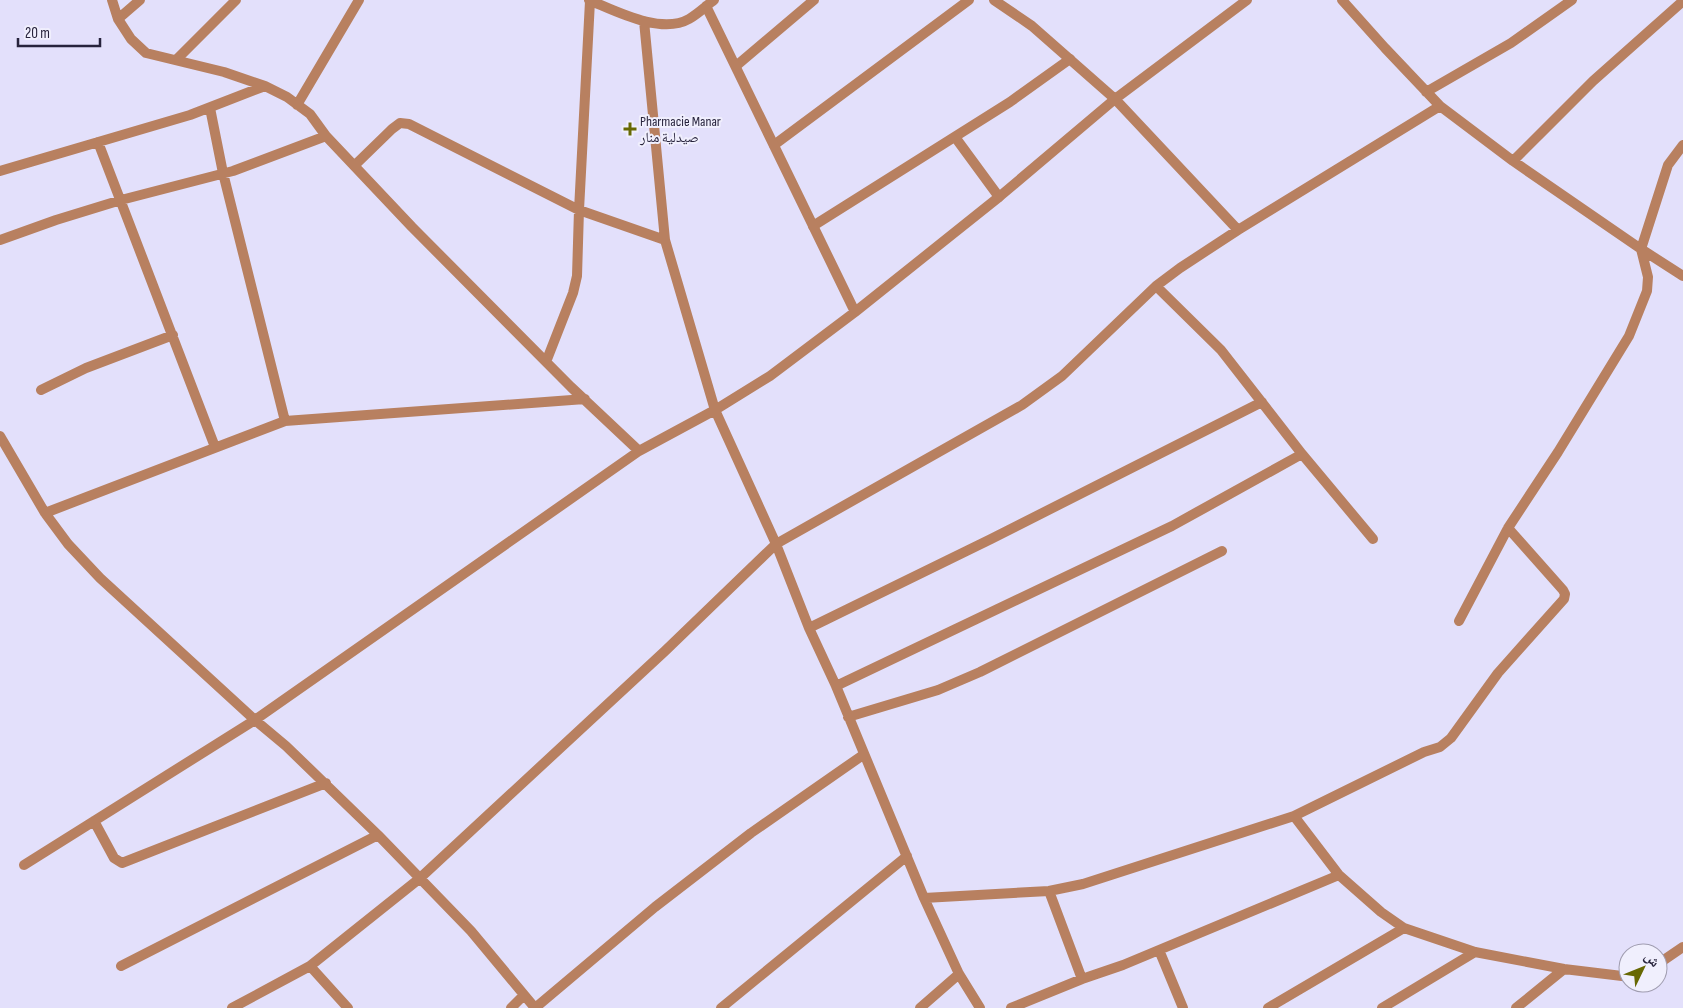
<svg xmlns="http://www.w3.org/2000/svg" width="1683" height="1008" viewBox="0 0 1683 1008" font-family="'Sofia Sans Condensed','Noto Naskh Arabic',sans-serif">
<rect width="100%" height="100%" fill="#e3e0fb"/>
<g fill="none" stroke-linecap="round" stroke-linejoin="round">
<path stroke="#b88060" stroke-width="10" d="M736,66L814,0
M955,137L999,197
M774,145L969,0
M813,226L1010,102L1070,59"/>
<path stroke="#b88060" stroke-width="10" d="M112,0L118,19L131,39L146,53L224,72L265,86L287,97L310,114L326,136L412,227L571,387L639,451L715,410L776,544L809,628L836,686L924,898L959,974L980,1008
M589,0C616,11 661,35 689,19C698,14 706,6 714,0
M994,0L1032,26L1115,99L1247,0
M1342,0L1385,48L1440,106L1513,161L1641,249L1683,276
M706,6L855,312L999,197L1115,99L1238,230
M118,19L140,0
M644,21L665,240L715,410L770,376L855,312
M176,60L236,0
M1426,92L1511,43L1572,0
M297,105L359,0
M210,108L223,173L285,421
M98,142L215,447
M1513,161L1593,81L1683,1
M355,165L392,129L400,123L409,124L579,210L665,240
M0,171L190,115L265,86
M0,240L56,220L121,200L233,171L326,136
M1156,286L1221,350L1302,454L1373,539
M546,362L573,293L577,276L579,210L590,1
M41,390L86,368L173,335
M0,436L45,513L68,544L100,578L255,720L286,746L378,835L471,931L535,1008
M45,513L285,421L585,399
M1459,621L1508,528L1558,452L1629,336L1647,291L1648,277L1641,249L1668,165L1683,145
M809,628L991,539L1262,402
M836,686L1172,526L1302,454
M848,717L938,690L980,672L1222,551
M1294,816L1339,875L1381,912L1404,928L1475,952L1564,969L1622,976L1628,975
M94,821L114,858L122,863L326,783
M24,865L255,720L639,451
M1049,891L1082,979
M924,898L1049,891L1083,884L1294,816L1424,752L1440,747L1451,738L1498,673L1564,599L1565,594L1563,590L1508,528
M1159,950L1183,1008
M1658,964L1683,947
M121,966L378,835
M310,966L348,1008
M232,1008L310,966L419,879L665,651L776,544L1022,405L1062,376L1156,286L1180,268L1238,230L1440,106
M511,1008L524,995
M535,1008L655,907L751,833L863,755
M721,1008L907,856
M920,1008L959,974
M1011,1008L1082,979L1123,965L1339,875
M1268,1008L1404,928
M1382,1008L1475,952
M1516,1008L1564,969"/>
</g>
<path fill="#676803" stroke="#f0effd" stroke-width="2" d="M627.5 121.5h5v5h5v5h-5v5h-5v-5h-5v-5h5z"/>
<g text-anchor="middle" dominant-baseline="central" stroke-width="4" stroke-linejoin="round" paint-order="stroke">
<g font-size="14" fill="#27233c" stroke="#f0effd" text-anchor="start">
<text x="640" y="121">Pharmacie Manar<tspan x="640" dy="16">صيدلية منار</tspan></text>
</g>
</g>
<g transform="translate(1643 968) rotate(47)"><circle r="24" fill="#f0effd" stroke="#a09db0"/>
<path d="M0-4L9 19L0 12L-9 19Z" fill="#676803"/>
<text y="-8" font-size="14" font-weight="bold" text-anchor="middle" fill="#27233c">ش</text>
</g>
<path d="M18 38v8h82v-8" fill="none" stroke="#27233c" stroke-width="2.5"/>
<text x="25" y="38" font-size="15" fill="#27233c" stroke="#f0effd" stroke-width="4" paint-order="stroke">20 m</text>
</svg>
